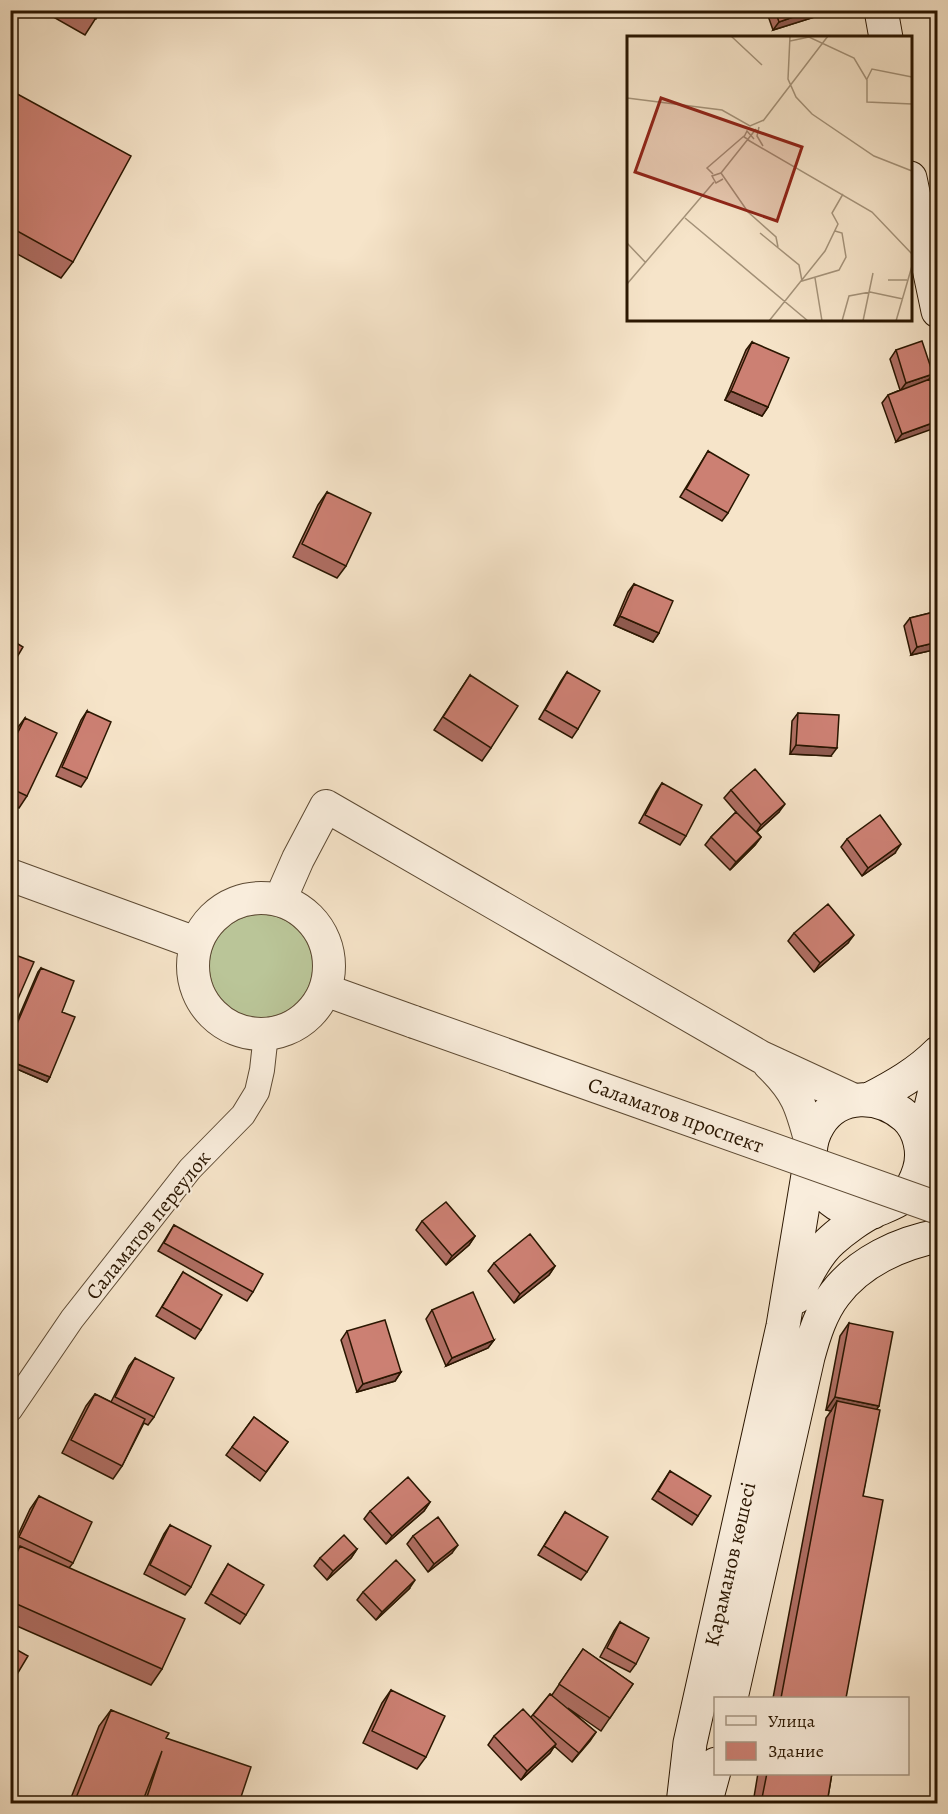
<svg xmlns="http://www.w3.org/2000/svg" width="948" height="1814" viewBox="0 0 948 1814" font-family="Alegreya,serif">
<rect width="100%" height="100%" fill="#f6e4c9"/>
<filter id="stains"><feTurbulence type="fractalNoise" baseFrequency=".00333" numOctaves="4"/><feColorMatrix values="0 0 0 0 .2 0 0 0 0 .09 0 0 0 0 .02 0 0 0 .5 -.17"/></filter>
<radialGradient id="worn" r=".72"><stop offset=".6" stop-color="#630" stop-opacity="0"/><stop offset="1" stop-color="#630" stop-opacity=".3"/></radialGradient>
<path fill="#bac598" stroke="#726e4c" stroke-width="1.5" d="M209 966a52 52 0 1 1 104 0a52 52 0 1 1-104 0Z"/>
<g fill="none" stroke-linecap="round" stroke-linejoin="round">
<g stroke="#5d4a33" stroke-width="26">
<path id="minor" d="M10,1410L72,1319L190,1169L243,1115L257,1092L262,1070L266,1034"/>
</g>
<g stroke="#5d4a33" stroke-width="34">
<path id="tertiary" d="M10,875L196,943
M193 966a68 68 0 1 1 136 0a68 68 0 1 1-136 0Z
M280,900L298,859L326,806L761,1057L854,1100
M325,990L414,1022
M769,1064C797,1091 801,1105 811,1143"/>
</g>
<g stroke="#2a1601" stroke-width="35">
<path id="secondary" d="M881,10L886,38
M910,178L938,311
M870,1099C895,1086 918,1073 938,1053
M922,1146L938,1077
M796,1297C804,1279 817,1253 832,1240C842,1231 862,1216 874,1211C898,1201 910,1199 919,1171C925,1153 920,1130 906,1117C880,1094 839,1092 819,1124C802,1151 811,1187 837,1204C848,1211 860,1211 873,1212
M731,1698L808,1357C814,1335 821,1312 835,1294C859,1262 900,1243 938,1236
M683,1804L690,1743L783,1326L810,1163
M705,1804L716,1764"/>
</g>
<use href="#minor" stroke="#f9eddc" stroke-width="24"/>
<use href="#tertiary" stroke="#f9eddc" stroke-width="32"/>
<use href="#secondary" stroke="#f9eddc" stroke-width="33"/>
<g stroke="#5d4a33" stroke-width="34" stroke-linecap="butt">
<path id="tertiary-bridge" d="M414,1022L938,1208"/>
</g>
<use href="#tertiary-bridge" stroke="#f9eddc" stroke-width="32"/>
</g>
<path fill="#af6e63" stroke="#2a1601" stroke-width="1.5" d="M41,10H101L85,35Z
M766,10H821L818,16L773,30Z
M10,90L73,262L61,278L10,250Z
M752,342L768,407L762,416L725,400L746,350Z
M896,350L933,374L929,380L938,400L896,442L882,403L888,395L900,390L890,359Z
M708,451L728,513L722,521L680,497Z
M327,492L346,566L337,578L293,557L318,505Z
M634,584L659,633L653,642L614,625L628,592Z
M938,611V649L911,655L904,626L910,618Z
M567,672L578,729L572,738L539,719L561,681Z
M470,675L491,748L482,761L434,730Z
M87,711V778L81,787L56,776L81,720Z
M798,713L831,756L790,754L792,721Z
M25,718L27,796L19,808L10,804V742L16,730Z
M662,783L686,836L680,845L639,823L656,792Z
M731,790L779,812L757,832L761,837L755,845L730,870L705,845L711,837L736,812L724,798Z
M847,839L895,853L862,876L841,847Z
M794,933L848,943L814,972L788,941Z
M41,968L62,1012L50,1077L47,1082L10,1066V1037L38,972Z
M422,1221L475,1236L469,1245L446,1265L416,1230Z
M174,1225L253,1292L247,1301L158,1251Z
M494,1263L555,1266L549,1275L514,1303L488,1271Z
M183,1272L201,1330L195,1339L156,1316Z
M432,1310L494,1340L488,1348L446,1366L426,1319Z
M849,1323L877,1409L863,1496L846,1698H773L826,1418L831,1411L826,1410L840,1336Z
M347,1331L401,1372L395,1381L357,1392L341,1340Z
M135,1358L154,1417L148,1425L144,1423L122,1466L113,1479L62,1453L86,1406L95,1394L111,1402L129,1366Z
M254,1417L288,1442L260,1481L226,1455Z
M670,1471L698,1516L692,1525L652,1499Z
M39,1496L73,1563L69,1568L162,1669L151,1685L10,1623V1560L16,1552L11,1550L30,1509Z
M430,1502L424,1511L386,1544L364,1519L370,1511Z
M565,1512L587,1572L581,1580L538,1555Z
M170,1525L191,1587L185,1595L144,1574L164,1534Z
M413,1536L452,1553L428,1572L407,1544Z
M357,1549L351,1558L327,1580L314,1566L320,1558Z
M228,1564L246,1615L240,1624L205,1603Z
M409,1589L376,1620L357,1600L363,1592Z
M620,1622L636,1664L630,1672L600,1657L614,1631Z
M583,1649L633,1684L601,1731L568,1708L596,1732L572,1762L554,1746L550,1753L521,1780L488,1745L494,1736L531,1717L550,1694L552,1695Z
M391,1690L426,1757L417,1769L363,1743L382,1703Z
M111,1710L166,1738L239,1803H69L99,1726Z
M758,1773H832L827,1803H753Z"/>
<path fill="#8f5a50" stroke="#2a1601" stroke-width="1.5" d="M813,10H821L818,16L773,30L779,22Z
M933,374L927,382L900,391L906,383Z
M731,391L768,407L762,416L725,400Z
M938,421V427L896,442L902,434Z
M620,616L659,633L653,642L614,625Z
M938,642V649L911,655L917,647Z
M796,745L837,748L831,756L790,754Z
M785,804L779,812L755,834L761,825Z
M761,837L755,845L730,870L736,862Z
M901,844L895,853L862,876L868,868Z
M854,935L848,943L814,972L820,963Z
M10,1061L50,1077L47,1082L10,1066Z
M475,1236L469,1245L446,1265L452,1256Z
M555,1266L549,1275L514,1303L520,1294Z
M494,1340L488,1348L446,1366L452,1358Z
M401,1372L395,1381L357,1392L363,1384Z
M835,1397L879,1406L871,1418L837,1401L831,1411L826,1410Z
M430,1502L424,1511L386,1544L392,1536Z
M458,1545L452,1553L428,1572L434,1564Z
M357,1549L351,1558L327,1580L333,1571Z
M415,1580L409,1589L376,1620L382,1612Z
M596,1732L590,1741L572,1762L579,1753Z
M556,1744L550,1753L521,1780L527,1771Z"/>
<path fill="#cc8073" stroke="#2a1601" stroke-width="1.5" d="M82,10H101L96,19Z
M775,10H813L779,22Z
M10,90L131,156L73,262L10,227Z
M922,341L933,374L906,383L896,350Z
M752,342L789,358L768,407L731,391Z
M930,379L938,400V421L902,434L888,395Z
M708,451L749,475L728,513L686,489Z
M327,492L371,513L346,566L302,544Z
M634,584L673,601L659,633L620,616Z
M938,611V642L917,647L910,618Z
M10,639L23,647L10,669Z
M567,672L600,691L578,729L545,710Z
M470,675L518,706L491,748L443,717Z
M87,711L111,722L87,778L62,767Z
M798,713L839,715L837,748L796,745Z
M25,718L57,733L27,796L10,788V748Z
M755,769L785,804L761,825L731,790Z
M662,783L702,805L686,836L645,815Z
M736,812L761,837L736,862L711,837Z
M880,815L901,844L868,868L847,839Z
M828,904L854,935L820,963L794,933Z
M10,953L34,962L10,1017Z
M41,968L74,981L62,1012L75,1017L50,1077L10,1061V1040Z
M446,1202L475,1236L452,1256L422,1221Z
M174,1225L263,1274L253,1292L164,1243Z
M530,1234L555,1266L520,1294L494,1263Z
M183,1272L222,1295L201,1330L162,1307Z
M473,1292L494,1340L452,1358L432,1310Z
M385,1320L401,1372L363,1384L347,1331Z
M849,1323L893,1332L879,1406L835,1397Z
M135,1358L174,1378L154,1417L115,1397Z
M95,1394L145,1419L122,1466L71,1440Z
M837,1401L880,1410L863,1496L883,1500L846,1698H781Z
M254,1417L288,1442L266,1472L232,1447Z
M670,1471L711,1496L698,1516L658,1491Z
M408,1477L430,1502L392,1536L370,1511Z
M39,1496L92,1522L73,1563L19,1537Z
M565,1512L608,1537L587,1572L544,1546Z
M438,1517L458,1545L434,1564L413,1536Z
M170,1525L211,1546L191,1587L150,1565Z
M344,1535L357,1549L333,1571L320,1558Z
M20,1546L185,1619L162,1669L10,1601V1568Z
M396,1560L415,1580L382,1612L363,1592Z
M228,1564L264,1585L246,1615L211,1594Z
M620,1622L649,1638L636,1664L607,1648Z
M10,1646L28,1656L10,1686Z
M583,1649L633,1684L610,1718L559,1684Z
M391,1690L445,1716L426,1757L372,1731Z
M550,1694L596,1732L579,1753L533,1715Z
M523,1709L556,1744L527,1771L494,1736Z
M111,1710L169,1733L166,1738L251,1767L239,1803H145L162,1751L142,1803H74Z
M767,1773H832L827,1803H761Z"/>
<g text-anchor="middle" dominant-baseline="central" stroke-width="4.5" stroke-linejoin="round" paint-order="stroke">
<g font-size="21" fill="#2a1601" stroke="#f9eddc">
<text transform="translate(676 1115) rotate(20)">Саламатов проспект</text>
<text transform="translate(148 1225) rotate(-51)">Саламатов переулок</text>
<text transform="translate(730 1564) rotate(-77)">Қараманов көшесі</text>
</g>
</g>
<g transform="translate(627 36)">
<rect width="285" height="285" fill="#f6e4c9"/>
<path fill="none" stroke="#a49279" stroke-width="1.5" d="M104,0L135,29M163,0L161,43L169,61L185,78L247,120L285,135M163,5L182,1L227,22L240,44V66L285,68M240,43L245,33L285,41M0,62L95,74L123,90L137,84M136,85L201,0M132,91L130,100L136,110M121,104L245,176L285,218M122,104L117,101L120,95L127,103M94,137L129,93M86,138L80,132L117,100M96,143L89,147L85,140L94,137L121,176L149,201L151,211M58,182L181,285M133,197L172,229L175,245L212,234L219,221L215,197L208,195M0,207L19,227M188,242L195,285M261,244H280M0,248L87,146M142,285L198,215L211,188L205,177L216,158M215,285L222,260L243,256L276,263M236,285L246,237M269,285L285,230"/>
<path fill="#8f2418" fill-opacity="0.15" stroke="#8f2418" stroke-width="3" d="M34,62L175,111L150,185L8,136Z"/>
<rect width="285" height="285" fill="none" stroke="#2a1601" stroke-width="3"/>
</g>
<rect width="948" height="1814" fill="none" stroke="#f6e4c9" stroke-width="36"/>
<rect x="12" y="12" width="924" height="1790" fill="none" stroke="#2a1601" stroke-width="3"/>
<rect x="18" y="18" width="912" height="1778" fill="none" stroke="#2a1601" stroke-width="1.5"/>
<rect x="714" y="1697" width="195" height="78" fill="#f9eddc" stroke="#a69784" stroke-width="1.5"/>
<rect x="726" y="1716" width="30" height="9" fill="#f9eddc" stroke="#a69784" stroke-width="1.5"/>
<text x="768" y="1727" font-size="18" fill="#2a1601">Улица</text>
<rect x="726" y="1742" width="30" height="18" fill="#cc8073" stroke="#a69784" stroke-width="1.5"/>
<text x="768" y="1757" font-size="18" fill="#2a1601">Здание</text>
<rect width="100%" height="100%" filter="url(#stains)"/>
<rect width="100%" height="100%" fill="url(#worn)"/>
</svg>
